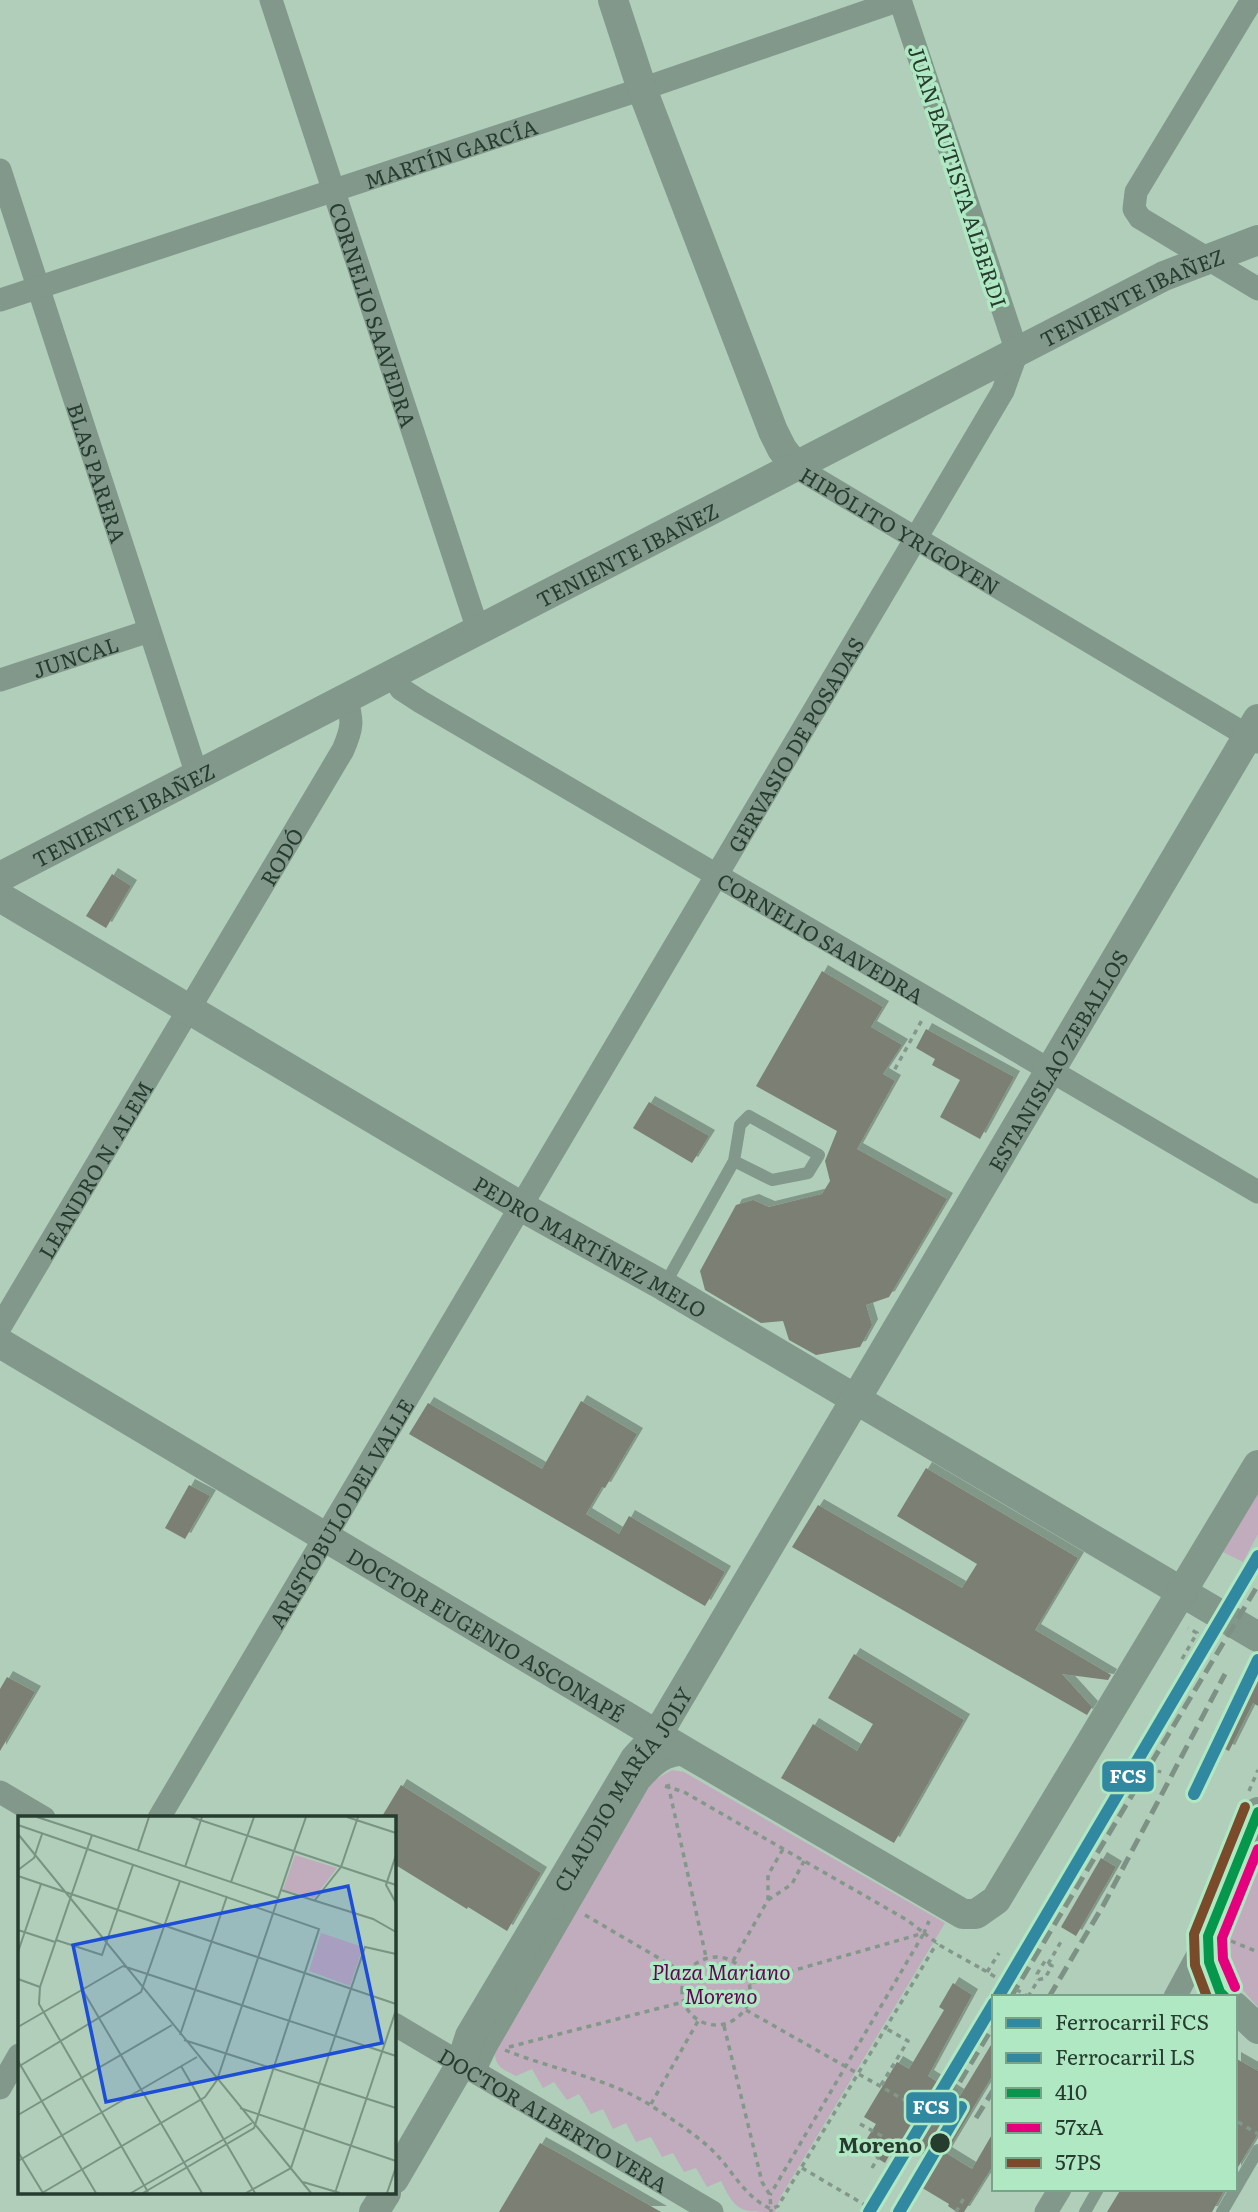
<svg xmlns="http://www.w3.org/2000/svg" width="1258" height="2212" viewBox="0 0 1258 2212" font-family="Literata,serif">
<defs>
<filter id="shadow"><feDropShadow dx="6" dy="-6" stdDeviation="0" flood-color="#0004"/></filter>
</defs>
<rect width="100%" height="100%" fill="#b0ceba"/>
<path fill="#c0acbc" d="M1258,1484V1534L1243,1562L1219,1550Z
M672,1770L684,1772L945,1923L781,2196L775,2212C740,2212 736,2212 721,2181L707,2187L696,2168L684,2172L673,2153L662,2157L651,2137L636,2142L626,2123L613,2129L603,2109L591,2114L579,2094L567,2100L554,2082L543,2088L532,2069L516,2076C503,2069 494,2067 495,2050L651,1782Z
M1258,1855V2007C1245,1993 1222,1967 1222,1947C1223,1924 1248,1877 1258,1855Z"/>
<path fill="#7b7f73" filter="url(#shadow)" d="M112,874L131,886L106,928L86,916Z
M822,971L883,1007L871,1027L902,1045L883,1074L895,1081L857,1149L947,1199L889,1297L866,1305L872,1325L860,1347L816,1355L789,1340L783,1321L761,1323L705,1290L700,1271L736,1205L753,1200L769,1207L822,1194L830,1181L825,1161L837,1131L756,1086Z
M926,1029L1014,1077L980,1139L940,1117L960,1080L932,1065L935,1059L916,1048Z
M649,1102L709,1136L692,1163L633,1128Z
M581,1401L637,1434L605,1488L602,1487L586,1514L619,1534L629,1516L725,1572L705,1606L409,1434L428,1403L542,1469Z
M926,1468L1078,1558L1035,1630L1111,1675L1108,1680L1062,1674L1092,1707L1087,1715L792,1547L818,1505L962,1588L977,1564L897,1516Z
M189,1485L210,1496L185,1539L165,1528Z
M854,1654L964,1720L894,1843L781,1778L813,1724L857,1751L873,1724L828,1698Z
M1258,1661V1706L1253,1703L1229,1751L1216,1745Z
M7,1677L35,1692L0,1751V1689Z
M401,1785L541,1873L507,1931L468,1907L467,1909L394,1864V1818H381Z
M1101,1858L1116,1867L1076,1936L1061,1927Z
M953,1983L972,1995L928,2076L960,2096L994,2040V2073L946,2153L972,2169L994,2131V2164L964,2212H957L948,2206L949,2204L909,2180L924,2155L898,2140L885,2163L861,2148L876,2124L864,2117L897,2062L909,2069L944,2010L939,2007Z
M1235,2058L1258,2071V2134L1235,2172Z
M540,2143L562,2155L661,2212H499Z
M1121,2189H1225L1212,2212H1107Z"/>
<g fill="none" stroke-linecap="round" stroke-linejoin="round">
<path stroke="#83988a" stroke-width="3.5" stroke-dasharray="5 5" stroke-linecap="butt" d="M890,1078L922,1020
M1182,1659L1197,1633L1188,1628
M1159,1773L1160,1770
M668,1784L706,1957
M665,1786L684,1792L907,1920L924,1933L770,2195
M1249,1791L1258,1770
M768,1900L792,1884L804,1861
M585,1915L686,1974
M924,1933L941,1946L982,1969
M1231,1941L1258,1952
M682 1991a34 34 0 1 1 68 0a34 34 0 1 1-68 0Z
M733,1961L768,1900V1875L783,1849
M1048,1964L1062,1940
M987,1972L999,1953
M750,1983L924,1933L929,1921
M1028,1997L1038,1980L1045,1978L1052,1966L1045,1961L1037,1974L1038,1980
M746,2010L908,2102
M724,2026L762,2182L770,2195L771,2212
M509,2047L683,2002
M505,2050C553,2070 606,2077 650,2105C669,2117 695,2134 711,2149C733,2170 743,2196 771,2209L778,2206L937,1943
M881,2085L908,2041L887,2029
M651,2104L698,2021
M860,2124L882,2136
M802,2168L877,2212
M872,2168L884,2147
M913,2192L938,2151
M956,2212L965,2196"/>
<path stroke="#81988a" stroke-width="12" d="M664,1286L734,1161L772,1180L808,1173L819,1155L749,1116L740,1125L734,1161
M1085,2212L1098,2189
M1222,2212L1258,2150"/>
<g stroke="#81988a" stroke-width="23">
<path id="s1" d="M271,0L478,630"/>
<path d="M1252,0L1136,192L1134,209L1140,218L1258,289"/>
<path id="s2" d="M0,170L197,775"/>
<path id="s3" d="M0,300L642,89L900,0"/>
<path id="s4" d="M796,467L1258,742"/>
<path id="s5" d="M391,674L401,689L421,702C701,864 978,1031 1258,1192"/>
<path id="s6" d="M0,680L149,631"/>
<path id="s7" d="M0,1327L343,750C353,727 353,721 346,697"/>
<path d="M0,1792L44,1818"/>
<path id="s8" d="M159,1818L1003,391L1017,352L900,0"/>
<path d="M1175,1997L1208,1936"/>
<path id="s9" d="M394,2024L712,2212"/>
<path d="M474,2071L486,2046L639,1781C654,1764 665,1753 689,1754"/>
<path d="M0,2088L19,2055"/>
<path d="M1046,2212L1060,2189"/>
</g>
<g stroke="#81988a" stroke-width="30">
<path d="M613,0L642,89L773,431L782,449L796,467"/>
<path id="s10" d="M0,877L1164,276L1258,240"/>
<path id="s11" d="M0,897L522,1207L664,1286L1258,1637"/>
<path id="s12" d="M0,1343L689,1754L963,1914H976L996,1900L1258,1465"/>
<path d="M1225,1997L1220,1992L1209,1962L1208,1936L1258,1812"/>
<path d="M1235,2007L1258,2029"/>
<path id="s13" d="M394,2179L461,2064L470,2036L635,1759L657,1735L1258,719"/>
<path d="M374,2212L386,2193"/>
</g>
<path stroke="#7d9284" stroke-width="5" stroke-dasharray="14 7" stroke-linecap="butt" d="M1011,1997L1258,1585
M1049,1997L1104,1904L1225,1674
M949,2100L994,2025
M976,2118L994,2089"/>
<path stroke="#83988a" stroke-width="3.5" stroke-dasharray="5 5" stroke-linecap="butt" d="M982,1969L1029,1997
M1238,2122L1258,2134"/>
<g stroke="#b0e8c4" stroke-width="16">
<path id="bus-1" d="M1225,1997L1220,1992L1209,1962L1208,1936L1258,1812"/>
</g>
<g stroke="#b0e8c4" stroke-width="16">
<path id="bus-2" d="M1235,1987L1223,1959L1222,1938L1258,1849"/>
</g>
<g stroke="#b0e8c4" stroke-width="16">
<path id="bus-3" d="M1207,1997L1195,1965L1194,1934L1245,1807"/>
</g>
<use href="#bus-1" stroke="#06964c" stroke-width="10"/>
<use href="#bus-2" stroke="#e5007d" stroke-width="10"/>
<use href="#bus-3" stroke="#7a4b2a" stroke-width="10"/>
<g stroke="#b0e8c4" stroke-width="18">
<path id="rail-1" d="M998,1997L1258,1556
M869,2212L994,2003"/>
</g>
<g stroke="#b0e8c4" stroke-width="18">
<path id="rail-2" d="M1194,1794L1258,1660
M899,2212L961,2107"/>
</g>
<use href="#rail-1" stroke="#3088a1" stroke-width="12"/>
<use href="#rail-2" stroke="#3088a1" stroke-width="12"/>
</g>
<circle fill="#263c2e" stroke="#b0e8c4" stroke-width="2.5" cx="940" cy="2143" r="11"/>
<g text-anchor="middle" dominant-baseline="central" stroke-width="7" stroke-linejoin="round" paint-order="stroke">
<g font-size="21" fill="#263c2e" stroke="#b0e8c4">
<text stroke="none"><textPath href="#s3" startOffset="474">MARTÍN GARCÍA</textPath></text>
<text transform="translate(959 176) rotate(72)">JUAN BAUTISTA ALBERDI</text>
<text stroke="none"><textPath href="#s10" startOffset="1272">TENIENTE IBAÑEZ</textPath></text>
<text stroke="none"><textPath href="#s1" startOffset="331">CORNELIO SAAVEDRA</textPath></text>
<text stroke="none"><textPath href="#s2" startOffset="318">BLAS PARERA</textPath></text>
<text stroke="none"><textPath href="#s4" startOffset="122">HIPÓLITO YRIGOYEN</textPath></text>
<text stroke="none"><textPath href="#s10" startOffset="705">TENIENTE IBAÑEZ</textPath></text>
<text stroke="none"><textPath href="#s6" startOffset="79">JUNCAL</textPath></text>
<text stroke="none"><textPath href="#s8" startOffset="1248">GERVASIO DE POSADAS</textPath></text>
<text stroke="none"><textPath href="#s10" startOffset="138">TENIENTE IBAÑEZ</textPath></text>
<text stroke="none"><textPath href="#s7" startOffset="548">RODÓ</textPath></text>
<text stroke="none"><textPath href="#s5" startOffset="506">CORNELIO SAAVEDRA</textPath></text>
<text stroke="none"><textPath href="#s13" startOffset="1302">ESTANISLAO ZEBALLOS</textPath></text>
<text stroke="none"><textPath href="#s7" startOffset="184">LEANDRO N. ALEM</textPath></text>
<text stroke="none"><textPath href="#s11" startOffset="686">PEDRO MARTÍNEZ MELO</textPath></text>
<text stroke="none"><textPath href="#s8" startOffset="355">ARISTÓBULO DEL VALLE</textPath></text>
<text stroke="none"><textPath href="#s12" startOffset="567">DOCTOR EUGENIO ASCONAPÉ</textPath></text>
<text stroke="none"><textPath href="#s13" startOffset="453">CLAUDIO MARÍA JOLY</textPath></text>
<text stroke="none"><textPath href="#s9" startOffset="186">DOCTOR ALBERTO VERA</textPath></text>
</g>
<g font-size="21" font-style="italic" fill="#600653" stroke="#b0e8c4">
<text x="721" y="1970">Plaza Mariano<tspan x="721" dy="24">Moreno</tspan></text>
</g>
<g font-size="21" font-weight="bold" fill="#263c2e" stroke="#b0e8c4" text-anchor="end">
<text x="922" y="2143">Moreno</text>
</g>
</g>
<g transform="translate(18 1816)">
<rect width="378" height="378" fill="#b0ceba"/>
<path d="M277,39L319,52L296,82L265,74ZM303,117L345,131L332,170L291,155Z" fill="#c0acbc"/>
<path fill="none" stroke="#799482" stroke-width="2" d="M19,1L74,19M173,1L378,69M329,1L378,17M0,9L301,113L236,312L125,377M0,18L293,377M120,34L131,1M276,35L288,1M378,39L368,69L378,87M167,51L184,1M323,51L340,1M0,54L16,42L24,18M0,60L378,188M213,66L236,1M263,74L355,103L378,116M297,84L323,51M0,114L37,126M38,124L84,139L115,49M0,136L23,68M105,150L378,240M0,163L22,171M64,173L184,377M0,211L105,150M162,219L209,80M166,224L378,292M0,245L78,377M163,250L237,377M0,251L123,176L162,65M222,292L378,345M0,299L154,209M0,336L25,377M0,345L179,241M285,366L322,377M130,376L21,188L22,171L74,19L260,82M24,377L187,281L199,264L276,35M113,377L234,307M228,377L273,352L347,131L378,138M317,377L378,194M369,377L378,351"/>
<path fill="#1d4ed8" fill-opacity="0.15" stroke="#1d4ed8" stroke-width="3.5" d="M330,70L364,227L88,286L55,129Z"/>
<rect width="378" height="378" fill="none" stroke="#263c2e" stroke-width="3.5"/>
</g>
<g stroke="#b0e8c4" stroke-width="2.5">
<rect x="1101" y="1760" width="54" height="33" rx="7" fill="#3088a1"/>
<rect x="905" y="2091" width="53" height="33" rx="7" fill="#3088a1"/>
</g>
<g font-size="19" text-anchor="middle" font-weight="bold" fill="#fff">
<text x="1128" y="1783">FCS</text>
<text x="931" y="2114">FCS</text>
</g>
<rect x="992" y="1995" width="245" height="196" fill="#b0e8c4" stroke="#79a388" stroke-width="2"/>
<rect x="1006" y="2018" width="35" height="10" fill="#3088a1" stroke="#79a388" stroke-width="2"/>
<text x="1055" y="2030" font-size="21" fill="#263c2e">Ferrocarril FCS</text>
<rect x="1006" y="2053" width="35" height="10" fill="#3088a1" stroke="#79a388" stroke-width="2"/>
<text x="1055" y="2065" font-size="21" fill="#263c2e">Ferrocarril LS</text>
<rect x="1006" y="2088" width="35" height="10" fill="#06964c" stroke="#79a388" stroke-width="2"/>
<text x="1055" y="2100" font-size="21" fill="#263c2e">410</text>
<rect x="1006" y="2123" width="35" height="10" fill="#e5007d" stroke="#79a388" stroke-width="2"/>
<text x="1055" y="2135" font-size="21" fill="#263c2e">57xA</text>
<rect x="1006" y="2158" width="35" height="10" fill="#7a4b2a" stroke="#79a388" stroke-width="2"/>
<text x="1055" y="2170" font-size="21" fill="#263c2e">57PS</text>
</svg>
